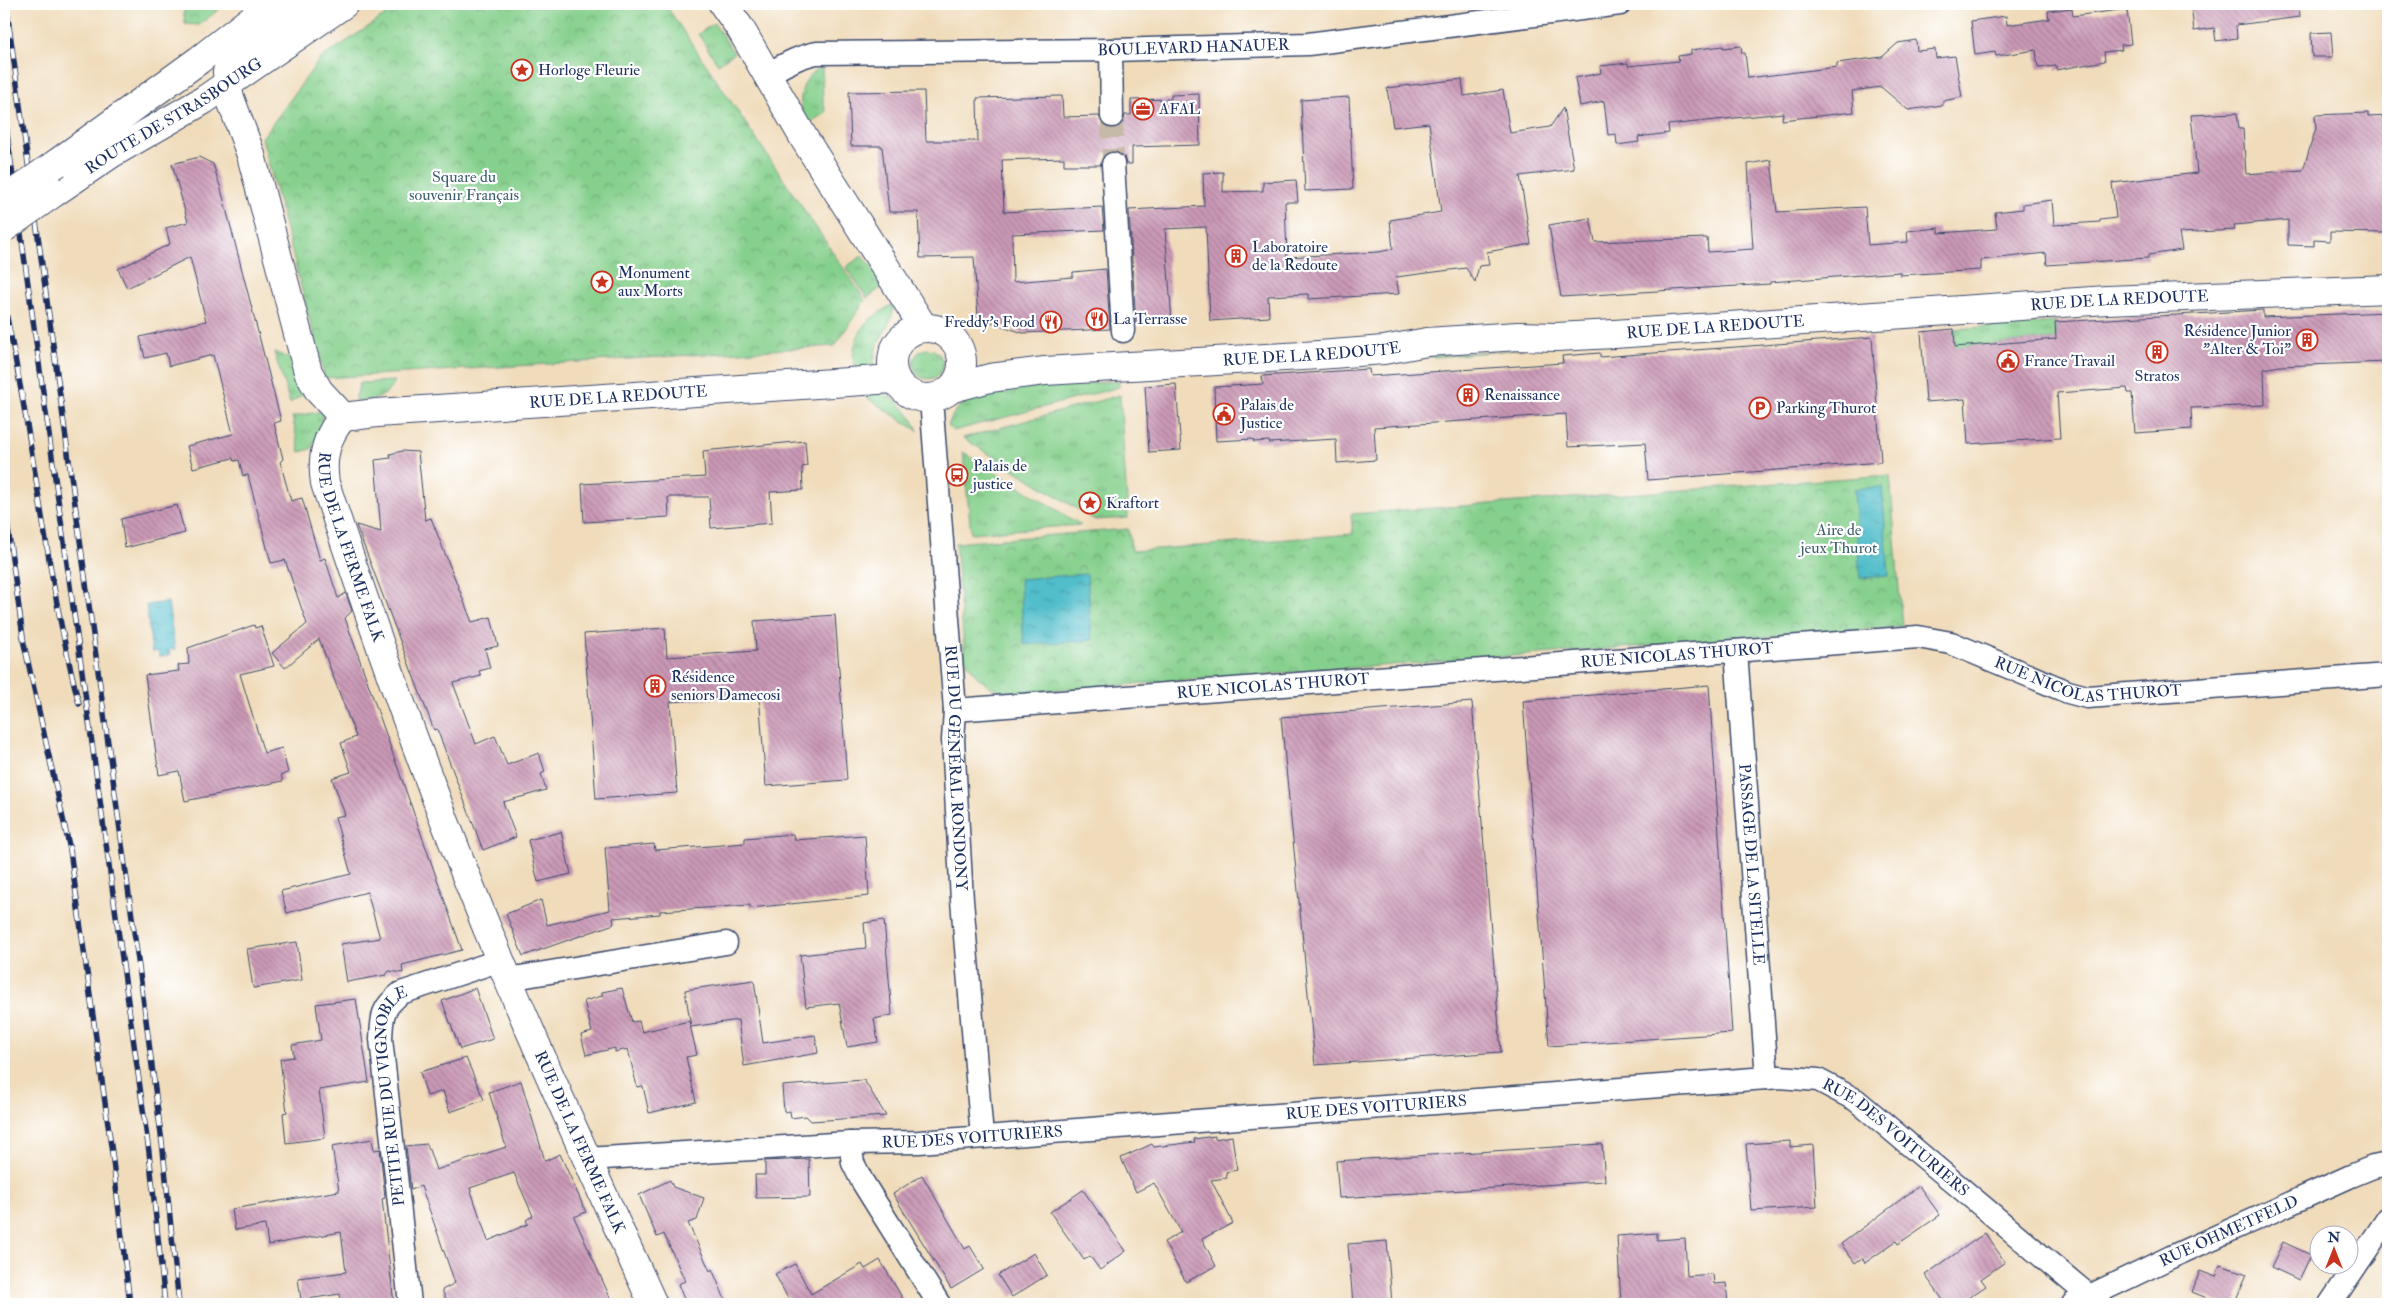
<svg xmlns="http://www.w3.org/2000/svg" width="2392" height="1308" viewBox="0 0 2392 1308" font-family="'IM FELL Double Pica',serif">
<defs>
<pattern id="grass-tufts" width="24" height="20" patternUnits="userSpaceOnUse" patternTransform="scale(1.25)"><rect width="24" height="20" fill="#86d08d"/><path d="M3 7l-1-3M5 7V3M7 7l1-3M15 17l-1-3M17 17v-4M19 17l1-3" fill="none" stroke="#6da976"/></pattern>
<pattern id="park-crowns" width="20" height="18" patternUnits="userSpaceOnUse" patternTransform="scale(1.25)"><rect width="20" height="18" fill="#86d08d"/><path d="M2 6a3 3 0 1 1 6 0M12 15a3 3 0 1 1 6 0" fill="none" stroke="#6da976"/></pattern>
<pattern id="water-ripples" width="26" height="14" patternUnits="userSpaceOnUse" patternTransform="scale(1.25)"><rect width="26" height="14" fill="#51beca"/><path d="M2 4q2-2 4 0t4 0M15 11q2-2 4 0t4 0" fill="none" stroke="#429ba7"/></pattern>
<pattern id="building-back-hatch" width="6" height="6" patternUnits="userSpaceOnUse" patternTransform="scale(1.25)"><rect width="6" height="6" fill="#cb99b6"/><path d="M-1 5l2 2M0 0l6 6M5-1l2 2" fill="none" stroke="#a47d97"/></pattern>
</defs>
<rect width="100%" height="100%" fill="#fff"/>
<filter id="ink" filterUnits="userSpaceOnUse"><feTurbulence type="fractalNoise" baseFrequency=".02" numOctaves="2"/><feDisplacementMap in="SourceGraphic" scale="10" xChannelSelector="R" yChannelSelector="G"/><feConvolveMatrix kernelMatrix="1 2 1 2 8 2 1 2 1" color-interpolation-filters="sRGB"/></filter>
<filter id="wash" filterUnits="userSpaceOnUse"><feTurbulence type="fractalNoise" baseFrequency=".0096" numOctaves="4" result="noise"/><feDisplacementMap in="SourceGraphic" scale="20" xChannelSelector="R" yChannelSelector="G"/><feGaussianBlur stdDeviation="1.12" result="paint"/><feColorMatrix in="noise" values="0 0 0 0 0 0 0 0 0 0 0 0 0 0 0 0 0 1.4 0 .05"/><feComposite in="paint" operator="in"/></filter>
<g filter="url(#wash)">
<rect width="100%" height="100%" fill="#f0dcbb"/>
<path fill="url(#grass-tufts)" stroke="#508076" d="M714,23L734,53L718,64L698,34Z
M822,67L823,101L826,112L807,125C796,103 799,78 822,67Z
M862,256L879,275L885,285L867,298L846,267Z
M893,304C895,321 881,334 876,349C874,357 876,362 871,369L856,368C848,356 859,328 869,320C877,314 885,309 893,304Z
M2055,322L2056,339L1955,347L1954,329Z
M1523,349L1435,357L1415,356Z
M913 364a15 15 0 1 1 30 0a15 15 0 1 1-30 0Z
M274,352L298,362L308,391L290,403Z
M395,381C385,399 375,401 355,400L360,383Z
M1119,381V387L953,431L948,426C955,405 968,398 988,390Z
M858,392C864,392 872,391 878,392C895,395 913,416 918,431Z
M1120,395L1128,518L1095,520L963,438Z
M322,411L323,424L311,449L300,452L292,417Z
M963,452L1081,525L971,533Z"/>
<path fill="url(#park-crowns)" stroke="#508076" d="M183,4H226L199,25L185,24Z
M402,4H665L865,300L835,346L325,378L262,138L320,59Z
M1890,475L1902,627L1016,693C991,691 976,681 965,658L955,543L1128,529L1132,551L1353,534L1351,514Z"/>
<path fill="url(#water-ripples)" stroke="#367694" d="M1882,487L1889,576L1860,578L1854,489Z
M1087,574L1092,640L1024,645L1020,579Z
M168,602L175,649L169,650L170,655L159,657L158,651L152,652L146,605Z"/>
<g id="blocks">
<path fill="url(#building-back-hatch)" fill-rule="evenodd" d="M2191,4H2299L2300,17L2236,25L2237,38L2216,41L2214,28L2194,31Z
M2072,8L2073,16L2127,9L2131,44L2121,45L2122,50L2104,52L2105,61L2056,70V66L2038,68L2036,50L1996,56L1995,52L1975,55L1971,21L2006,16L2007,25L2049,19L2048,11Z
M2331,32L2333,57H2312L2311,33Z
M1916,40L1917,51L1935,49L1936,58L1955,56L1962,97L1943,101V105L1908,110L1881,87L1852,91L1854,112L1782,120L1783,113L1668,125L1669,133L1638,137L1639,142L1617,145L1616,134L1608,135L1604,101L1580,106L1575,78L1601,73L1600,66L1628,63V66L1679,61L1678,56L1691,54V50L1723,46V48L1741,46L1742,53H1745L1748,78L1837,67V63L1882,57L1898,43Z
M1462,79L1464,96L1503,90L1510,133L1550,127L1563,108L1574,169L1520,176L1531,244L1487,252L1489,265L1479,266L1475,282L1466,268L1396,277L1399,294L1308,299V294L1268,296L1269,317L1210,321L1206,227L1165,229L1172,322L1136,324L1129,210L1204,206L1203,173L1223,172V192L1263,191V182L1296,180L1298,202H1285L1287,257L1379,252L1393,249L1390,220L1441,212L1429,123L1393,127L1387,88Z
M924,91L926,141H978L977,98L1062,96L1063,117L1099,116L1105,127L1113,129L1123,123L1125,115H1131V100L1171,99V95L1199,94L1200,145L1132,147V164H1126L1124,156L1113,151L1105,153L1100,165H1064V158L1002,160L1004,212L1102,207L1104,230L1012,234L1013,282L1073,277V272L1106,269L1110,329L1023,333L988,321L978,317L974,257L920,258L918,212H889L882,146H851L849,92Z
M1349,97L1353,189L1305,191L1301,100Z
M2237,113L2239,129H2243L2246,174L2303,170L2316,128L2315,115L2368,113V117L2388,116V231L2386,233L2330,232V241L2314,240V246L2288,245V220L2234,225L2235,230L2179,233L2182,250L2148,255V258L2047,265L2046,253L1981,260V270L1900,275V272L1770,282V284L1561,297L1549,225L1590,218L1595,242L1707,238L1708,252L1753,249L1748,164L1771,160L1777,212L1865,207L1868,245L1908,242L1907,231L1939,228V233L1997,229L1995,212L2023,209V204L2052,200L2054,225L2100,222V220L2116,218L2112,183L2197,173L2191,115Z
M199,157L213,164L221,189L281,421L274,423L283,459L280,462L291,501L302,498L320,560L325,558L338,598L346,593L352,611L345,618L462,950L402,965L403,973L389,971L386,975L347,982L341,944L380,938L367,892L287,913L281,891L351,874L335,817L345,815L332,778L351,772L341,743L356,737L319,639L285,668L272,653L307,624L285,560L271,563L248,475L243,476L239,460L234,461L233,458L193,468L187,446L233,434L213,355L169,366L166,353L145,358L140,337L206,321L190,257L127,288L118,269L170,244L166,228L188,222L172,164Z
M2263,310V317L2388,312V362L2280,366L2264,369L2265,405L2191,408L2192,429L2135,433L2132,393H2128L2127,388L2057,393L2060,438L1968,444L1965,399L1926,402L1921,332L1954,329L1955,347L2056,339L2055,322Z
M1872,337L1881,462L1648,480L1645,443L1568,447L1566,414L1374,427L1376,460L1337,463L1336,439L1269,443V441L1254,442L1253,439L1216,441L1214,387L1263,384L1262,376L1369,369L1370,376L1563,363L1562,356L1600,353V357Z
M1176,384L1181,450L1149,452L1145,386Z
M805,441L807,466L802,467L803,490L770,492L772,523L711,528L709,497H668L669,517L584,522L582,484L705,477L703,451Z
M402,451L418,452L425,520L431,518L472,622L491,617L498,646L485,649L490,668L479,671L481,676L453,683L476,744L495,736L507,765L539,753L545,772L541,774L546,790L503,802L516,837L483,850L437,729L434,730L356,525L381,532L375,460L391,458L390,454Z
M177,505L185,533L125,548L121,519Z
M835,615L847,780L766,786L759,695L670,702L677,793L596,799L584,634L665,628L667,657L756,651L754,621Z
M254,625L255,628L261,626L274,666L240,674L264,753L282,748L288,773L281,775L283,781L185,801L179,771L159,775L145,675L179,671L178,665L189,664L188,648Z
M1709,685L1732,1033L1549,1046L1523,701Z
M1472,702L1501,1052L1315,1065L1281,717Z
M561,832L571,874L538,882L528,840Z
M793,834L794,840L865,835L869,896L750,908V905L660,911V914L613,918L614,924L523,956L506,914L541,900L547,925L610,910L605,848L654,844L655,850L710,846L745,843V838Z
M884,920L892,1015L874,1019L878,1042L847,1047L839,1003L806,1007L800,955L866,948L864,923Z
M297,942L302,980L253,988L247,949Z
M754,980L763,1043L815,1035L818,1053L744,1066L738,1020L691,1027L685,990Z
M475,988L493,1039L460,1049L442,1001Z
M622,988L632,1022L639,1021L642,1032L689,1021L697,1055L686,1057L696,1102L649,1113L643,1086L637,1087L628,1049L615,1052V1048L586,1055L581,1035L592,1032L584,1001L602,996V992Z
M356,999L369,1082L319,1090L325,1138L286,1143L283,1113L287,1112L280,1059L294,1057L292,1045L321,1040L316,1004Z
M466,1058L484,1100L450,1112L443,1091L427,1096L420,1072Z
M864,1080L886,1116L811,1121L806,1116L791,1118L790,1111L784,1112L782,1086Z
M521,1081L545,1161L560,1154L586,1212L574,1217L613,1304H448L442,1290L455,1283L421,1186L411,1190L406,1146L427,1144L436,1170L506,1147L489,1092ZM514,1173L533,1216L526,1220L528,1224L488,1241L470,1188Z
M1215,1136V1139L1232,1136L1237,1170L1226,1172L1227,1178L1211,1180L1233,1223L1202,1239L1216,1266L1186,1282L1164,1242L1181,1232L1154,1183L1136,1192L1121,1158L1152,1144L1154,1147L1195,1142L1194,1139Z
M372,1139L374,1150L380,1149L385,1198L382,1199L394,1304H359L358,1301L341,1303L340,1294L301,1300L298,1278L346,1272L341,1232L268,1245L265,1225L235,1230L232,1209L339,1191L332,1146Z
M1790,1141V1147L1813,1145L1817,1207L1751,1211L1746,1144Z
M1602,1144L1605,1181L1339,1198L1336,1161Z
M809,1159L810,1197L756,1198L755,1175H765V1161Z
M922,1175L965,1249L970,1246L984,1269L951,1289L893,1194Z
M670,1180L673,1187L704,1198L697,1220L688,1223L710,1271L712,1269L727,1304H686L678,1284L685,1281L664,1234L657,1237L639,1195Z
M1919,1186L1940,1215L1898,1244L1896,1241L1865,1263L1862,1258L1855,1263L1841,1244Z
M1083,1190L1126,1251L1100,1270L1090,1256L1084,1260L1050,1212Z
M1657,1233V1240L1685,1238L1687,1276L1713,1274L1714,1284L1726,1283L1728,1304H1689V1299L1621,1304L1617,1236Z
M1985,1233L2005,1262L1981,1279L1986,1286L1959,1304H1946L1925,1275Z
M1387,1241L1392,1304H1353L1348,1244Z
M2283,1242L2311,1255L2299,1280L2271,1267Z
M1034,1253L1047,1275L1012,1297L998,1275Z
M880,1260L906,1304H791L775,1274L795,1264L811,1294L862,1264L865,1269Z
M2220,1265L2247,1274L2234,1304H2222L2192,1292L2200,1271L2216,1277Z"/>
</g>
</g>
<g filter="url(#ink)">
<use href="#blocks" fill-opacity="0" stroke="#3b496c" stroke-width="1"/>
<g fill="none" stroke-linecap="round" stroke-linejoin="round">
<path stroke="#c5b9a8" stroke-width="22" stroke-dasharray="22 11" stroke-linecap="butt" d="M1112,116L1113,164"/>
<g stroke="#3b496c" stroke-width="25">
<g id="street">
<path d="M1111,50L1112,116"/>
<path id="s1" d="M768,74C784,65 799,56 817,53L1114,50L1308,44L1620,4"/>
<path d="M1113,164L1123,331"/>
<path id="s2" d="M931,399L955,710L953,740L962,900L982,1137"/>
<path id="s3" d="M1736,651L1767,1078"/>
<path id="s4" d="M955,710L1918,637L1951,643L2068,692L2087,697L2388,675"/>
<path d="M508,979L726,943"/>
<path d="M850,1143L853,1163L862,1181L939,1304"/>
<path id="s5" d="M587,1159L850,1143L919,1142L1780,1077L1818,1080L1856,1100L2089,1296L2101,1304"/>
<path id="s6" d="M410,1304L381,1039C382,1015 382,1008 401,993L501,960"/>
<path id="s7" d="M2073,1304L2171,1257L2351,1176L2373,1167L2388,1164"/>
<path d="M2330,1304L2388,1218"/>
</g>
</g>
<g stroke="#3b496c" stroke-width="30">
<g id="secondary">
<path d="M302,4L231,61L227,72L229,95L251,155L308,372L319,391L343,417"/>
<path id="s8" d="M343,417C326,436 321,458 325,483C380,650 440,817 508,979C554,1089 604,1196 653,1304"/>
<path id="s9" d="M343,417L377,413L894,379"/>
</g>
</g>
<g stroke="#3b496c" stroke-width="30">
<g id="primary">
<path d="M723,4L740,28L805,140L924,328"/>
<path d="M57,163L199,60L271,4"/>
<path id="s10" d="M55,192L111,154L204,100L344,4"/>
<circle cx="927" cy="363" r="35"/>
<path id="s11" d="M953,388L990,378L1045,371L1319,355L1384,350L1427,342L1518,336L1556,337L1614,334L2107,300L2388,289"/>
</g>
</g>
<use href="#street" stroke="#fff" stroke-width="22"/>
<use href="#secondary" stroke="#fff" stroke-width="28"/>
<use href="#primary" stroke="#fff" stroke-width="28"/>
<g stroke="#1b2f5e" stroke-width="5.5">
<path id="rail" d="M6,4L141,982L163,1150L179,1304
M4,112L149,1152L165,1304
M4,304C34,437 45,572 79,704
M4,500L24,644L70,850L112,1153L130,1304"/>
</g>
<use href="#rail" stroke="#fff" stroke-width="4" stroke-dasharray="11" stroke-linecap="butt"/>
<g stroke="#3b496c" stroke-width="30" stroke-linecap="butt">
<path id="primary-bridge" d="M4,200L57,163
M4,228L55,192"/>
</g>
<use href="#primary-bridge" stroke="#fff" stroke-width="28"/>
</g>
</g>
<defs>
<g id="sight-ring" transform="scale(1.125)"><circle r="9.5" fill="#fff" stroke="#c8321e" stroke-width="1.5"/><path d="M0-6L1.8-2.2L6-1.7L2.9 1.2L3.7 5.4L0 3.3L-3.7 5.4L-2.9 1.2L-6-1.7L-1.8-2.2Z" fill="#c8321e"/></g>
<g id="office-ring" transform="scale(1.125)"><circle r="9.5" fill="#fff" stroke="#c8321e" stroke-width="1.5"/><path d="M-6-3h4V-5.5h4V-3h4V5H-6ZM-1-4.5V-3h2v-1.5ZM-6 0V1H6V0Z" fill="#c8321e"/></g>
<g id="building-ring" transform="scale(1.125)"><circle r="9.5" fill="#fff" stroke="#c8321e" stroke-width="1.5"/><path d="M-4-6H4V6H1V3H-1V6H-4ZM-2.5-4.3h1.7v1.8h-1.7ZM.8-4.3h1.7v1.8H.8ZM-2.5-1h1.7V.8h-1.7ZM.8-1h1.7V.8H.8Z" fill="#c8321e"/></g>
<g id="restaurant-ring" transform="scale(1.125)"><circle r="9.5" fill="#fff" stroke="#c8321e" stroke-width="1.5"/><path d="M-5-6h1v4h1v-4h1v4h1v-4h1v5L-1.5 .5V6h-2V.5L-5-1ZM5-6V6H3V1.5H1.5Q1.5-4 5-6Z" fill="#c8321e"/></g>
<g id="civic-ring" transform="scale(1.125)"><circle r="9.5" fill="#fff" stroke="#c8321e" stroke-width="1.5"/><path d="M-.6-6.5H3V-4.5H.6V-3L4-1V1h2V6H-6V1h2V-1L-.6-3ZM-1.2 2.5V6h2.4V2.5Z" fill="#c8321e"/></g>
<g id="parking-ring" transform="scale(1.125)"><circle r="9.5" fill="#fff" stroke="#c8321e" stroke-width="1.5"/><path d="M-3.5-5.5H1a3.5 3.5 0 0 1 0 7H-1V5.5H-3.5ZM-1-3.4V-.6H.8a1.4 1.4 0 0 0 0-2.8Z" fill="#c8321e"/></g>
<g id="bus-ring" transform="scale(1.125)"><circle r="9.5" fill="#fff" stroke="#c8321e" stroke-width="1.5"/><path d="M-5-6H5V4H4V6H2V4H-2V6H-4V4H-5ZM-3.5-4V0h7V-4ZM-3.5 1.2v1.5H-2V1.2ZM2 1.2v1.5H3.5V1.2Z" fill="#c8321e"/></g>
</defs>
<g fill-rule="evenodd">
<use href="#sight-ring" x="522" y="70"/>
<use href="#office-ring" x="1143" y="109"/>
<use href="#building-ring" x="1236" y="256"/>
<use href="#sight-ring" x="602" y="282"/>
<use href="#restaurant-ring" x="1097" y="319"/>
<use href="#restaurant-ring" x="1051" y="322"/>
<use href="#building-ring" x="2307" y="340"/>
<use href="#building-ring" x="2157" y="352"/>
<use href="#civic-ring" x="2008" y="361"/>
<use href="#building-ring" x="1468" y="395"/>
<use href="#parking-ring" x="1760" y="408"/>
<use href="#civic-ring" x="1224" y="414"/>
<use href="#bus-ring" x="957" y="475"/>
<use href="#sight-ring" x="1090" y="503"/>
<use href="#building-ring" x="655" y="686"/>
</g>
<g text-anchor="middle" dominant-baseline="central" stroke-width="4.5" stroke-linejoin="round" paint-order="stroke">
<g font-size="16" fill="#1b2f5e" stroke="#fff">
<text stroke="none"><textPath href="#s1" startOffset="430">BOULEVARD HANAUER</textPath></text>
<text stroke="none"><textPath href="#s10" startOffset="141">ROUTE DE STRASBOURG</textPath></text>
<text stroke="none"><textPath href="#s11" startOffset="1171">RUE DE LA REDOUTE</textPath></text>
<text stroke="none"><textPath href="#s11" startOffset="766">RUE DE LA REDOUTE</textPath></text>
<text stroke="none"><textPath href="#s11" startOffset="361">RUE DE LA REDOUTE</textPath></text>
<text stroke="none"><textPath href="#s9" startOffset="276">RUE DE LA REDOUTE</textPath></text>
<text stroke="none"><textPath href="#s8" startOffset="139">RUE DE LA FERME FALK</textPath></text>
<text stroke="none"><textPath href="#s4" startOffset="724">RUE NICOLAS THUROT</textPath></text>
<text stroke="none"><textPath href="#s4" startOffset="1144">RUE NICOLAS THUROT</textPath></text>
<text stroke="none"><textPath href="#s4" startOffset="319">RUE NICOLAS THUROT</textPath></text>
<text stroke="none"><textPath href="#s2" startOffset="370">RUE DU GÉNÉRAL RONDONY</textPath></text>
<text stroke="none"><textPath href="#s3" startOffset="214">PASSAGE DE LA SITELLE</textPath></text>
<text stroke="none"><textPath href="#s6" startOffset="212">PETITE RUE DU VIGNOBLE</textPath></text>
<text stroke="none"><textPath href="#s5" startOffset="791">RUE DES VOITURIERS</textPath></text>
<text stroke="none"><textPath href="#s5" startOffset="386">RUE DES VOITURIERS</textPath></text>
<text stroke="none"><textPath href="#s5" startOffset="1331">RUE DES VOITURIERS</textPath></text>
<text stroke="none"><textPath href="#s8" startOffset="778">RUE DE LA FERME FALK</textPath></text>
<text stroke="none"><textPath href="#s7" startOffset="172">RUE OHMETFELD</textPath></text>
</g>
<g font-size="16" fill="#1b2f5e" stroke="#fff" text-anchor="start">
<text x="538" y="70">Horloge Fleurie</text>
<text x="1159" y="109">AFAL</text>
<text x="1252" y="247">Laboratoire<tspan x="1252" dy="18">de la Redoute</tspan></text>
<text x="618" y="273">Monument<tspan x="618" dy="18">aux Morts</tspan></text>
<text x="1113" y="319">La Terrasse</text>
<text x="1035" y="322" text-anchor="end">Freddy's Food</text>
<text x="2291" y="331" text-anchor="end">Résidence Junior<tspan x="2291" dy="18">"Alter &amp; Toi"</tspan></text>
<text x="2024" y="361">France Travail</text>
<text x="2157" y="376" text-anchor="middle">Stratos</text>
<text x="1484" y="395">Renaissance</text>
<text x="1240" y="405">Palais de<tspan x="1240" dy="18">Justice</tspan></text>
<text x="1776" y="408">Parking Thurot</text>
<text x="973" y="466">Palais de<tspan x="973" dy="18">justice</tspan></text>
<text x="1106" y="503">Kraftort</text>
<text x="671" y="677">Résidence<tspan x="671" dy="18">seniors Damecosi</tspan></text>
</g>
<g font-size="16" fill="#3b5f6c" stroke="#fff">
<text x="464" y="177">Square du<tspan x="464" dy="18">souvenir Français</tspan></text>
<text x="1839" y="530">Aire de<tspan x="1839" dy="18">jeux Thurot</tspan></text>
</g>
</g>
<rect width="2392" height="1308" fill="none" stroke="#fff" stroke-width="20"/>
<g transform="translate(2334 1250)"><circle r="24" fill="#ffffff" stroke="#a4acbf"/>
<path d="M0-4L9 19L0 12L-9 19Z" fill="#c8321e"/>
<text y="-8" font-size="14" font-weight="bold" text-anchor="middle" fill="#1b2f5e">N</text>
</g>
</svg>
